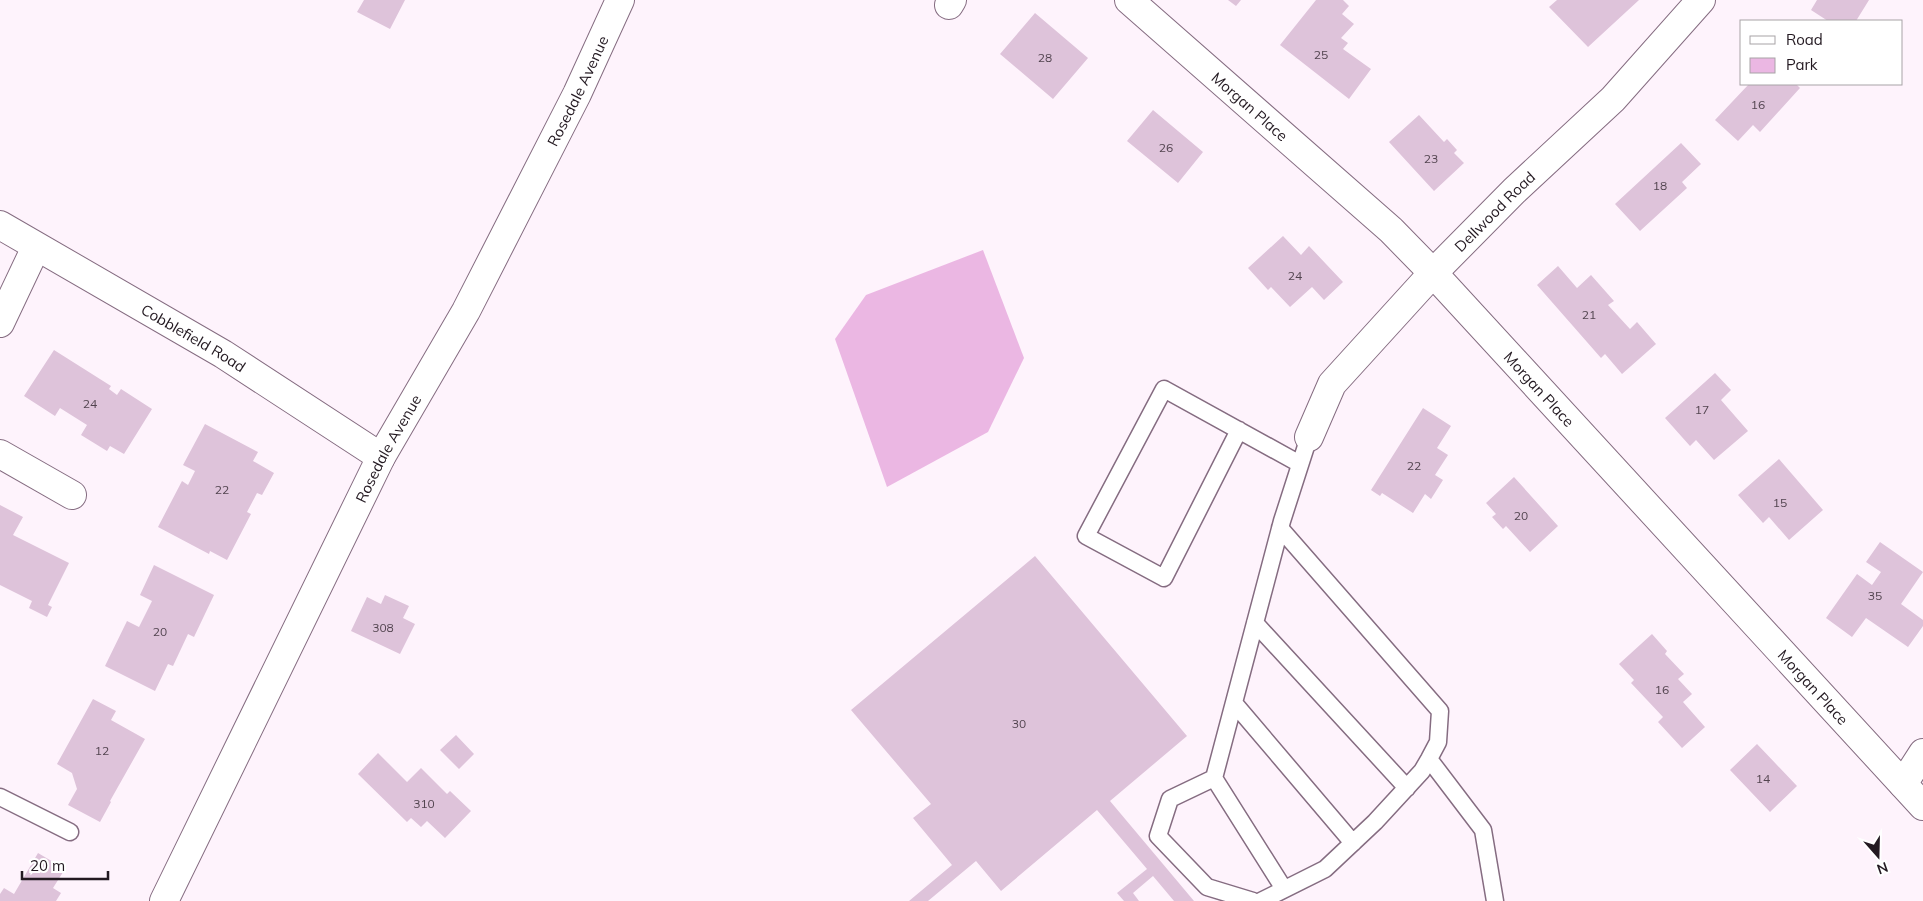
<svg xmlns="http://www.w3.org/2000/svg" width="1923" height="901" viewBox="0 0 1923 901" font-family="Mulish,sans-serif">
<rect width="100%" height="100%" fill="#fef3fc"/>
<path fill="#ebb7e3" d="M983,250L1024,358L988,432L887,487L835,339L866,295Z"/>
<path fill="#dec3da" d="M364,0H405L390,29L357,12Z
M1228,0H1241L1236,6Z
M1316,0H1343L1349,6L1342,14L1354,24L1341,38L1348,43L1343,49L1371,69L1349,99L1280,45Z
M1557,0H1639L1588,47L1549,7Z
M1817,0H1869L1856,21H1828L1811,10Z
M1035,13L1088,58L1053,99L1000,54Z
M1749,84H1796L1800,88L1760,132L1753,125L1738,141L1715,120Z
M1153,110L1203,152L1178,183L1127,141Z
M1419,115L1444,142L1447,139L1457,150L1454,153L1464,163L1434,191L1389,142Z
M1681,143L1701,164L1682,182L1687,188L1640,231L1615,204Z
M1283,236L1301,255L1309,246L1343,282L1324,300L1312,287L1290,307L1271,287L1268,290L1248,268Z
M1558,266L1577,288L1591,275L1614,301L1608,305L1630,329L1637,322L1656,344L1622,374L1605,354L1601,358L1537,285Z
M54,350L111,386L109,389L117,395L121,389L152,409L124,454L110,446L107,451L81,435L87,425L60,408L55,416L24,396Z
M1715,373L1731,390L1721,400L1748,431L1714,460L1696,440L1690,446L1665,418Z
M1423,408L1451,426L1437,448L1448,455L1435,475L1443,480L1431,499L1425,494L1413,513L1382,493L1380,496L1371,490Z
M205,424L258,452L253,461L274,473L262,495L257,493L247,512L251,514L227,560L210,551L209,554L158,527L182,481L188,485L195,471L183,465Z
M1779,459L1823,510L1789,540L1769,517L1763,523L1738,495Z
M1514,477L1558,526L1530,552L1506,526L1503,529L1492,517L1496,514L1486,503Z
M0,505L23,517L13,535L69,563L48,605L52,607L47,617L29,608L32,601L0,585Z
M1880,542L1923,572L1901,604L1923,620V626L1908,647L1866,618L1852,637L1826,618L1857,574L1872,585L1881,572L1866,562Z
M1035,556L1187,736L1110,801L1194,901H1174L1153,876L1133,893L1139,901H1124L1117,893L1147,869L1097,810L1001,891L976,861L928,901H909L952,865L913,818L931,804L851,710Z
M154,565L214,595L194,637L188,634L173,666L168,664L155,691L105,666L127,621L139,627L152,601L140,595Z
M385,595L409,606L403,618L415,624L400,654L351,631L367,597L381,604Z
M1652,634L1667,651L1665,654L1684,674L1678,679L1692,694L1683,702L1705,727L1682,748L1658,722L1663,717L1631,683L1634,680L1619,664Z
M93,699L116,711L111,720L145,739L110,801L111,802L100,822L68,805L77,789L72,773L57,764Z
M456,735L474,754L459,769L440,750Z
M1757,744L1797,786L1770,812L1730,770Z
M378,753L407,782L421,768L447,794L450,791L471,811L445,838L427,821L421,827L411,818L407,822L358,774Z
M38,853L65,869L53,888L61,893L56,901H0V894L4,888L14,894Z"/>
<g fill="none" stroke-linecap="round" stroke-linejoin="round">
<g stroke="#856c81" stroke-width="19">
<path id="lane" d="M1239,430L1164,578L1086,536L1164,389L1300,464
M1255,623L1407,788
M1234,703L1353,843
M1429,759L1483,830L1495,901
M1214,778L1170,799L1158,836L1207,887L1253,901
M0,797L70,832
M1284,889L1214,778L1282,521L1309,437
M1261,901L1325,869L1375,822L1422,771L1429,759L1438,742L1440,711L1280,528"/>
</g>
<g stroke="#856c81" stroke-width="30">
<g id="street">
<path id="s1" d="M1129,0L1391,230L1433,273L1923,806"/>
<path d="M949,5L952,0"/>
<path id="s2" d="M0,225L223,354L381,457"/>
<path d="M0,323L36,247"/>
<path id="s3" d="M1309,437L1332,384L1433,273L1514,191L1613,99L1701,0"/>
<path d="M0,454L72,495"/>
<path d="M1903,784L1923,753"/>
</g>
</g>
<g stroke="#856c81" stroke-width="30">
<g id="secondary">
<path id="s4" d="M164,901L381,457L466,311L577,94L620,0"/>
</g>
</g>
<use href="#lane" stroke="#fff" stroke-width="16"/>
<use href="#street" stroke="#fff" stroke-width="28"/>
<use href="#secondary" stroke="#fff" stroke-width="28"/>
</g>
<g text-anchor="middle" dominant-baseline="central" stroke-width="4.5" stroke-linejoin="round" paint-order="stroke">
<g font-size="12" fill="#52444f">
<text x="1321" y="54">25</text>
<text x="1045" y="57">28</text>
<text x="1758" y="104">16</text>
<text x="1166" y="147">26</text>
<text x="1431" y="158">23</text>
<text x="1660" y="185">18</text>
<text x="1295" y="275">24</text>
<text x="1589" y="314">21</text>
<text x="90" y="403">24</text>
<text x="1702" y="409">17</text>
<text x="1414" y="465">22</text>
<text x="222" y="489">22</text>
<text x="1780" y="502">15</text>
<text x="1521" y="515">20</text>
<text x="1875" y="595">35</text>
<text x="383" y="627">308</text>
<text x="160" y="631">20</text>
<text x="1662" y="689">16</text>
<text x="1019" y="723">30</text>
<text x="102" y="750">12</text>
<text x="1763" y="778">14</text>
<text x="424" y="803">310</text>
</g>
<g font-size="15" fill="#231921" stroke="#fff">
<text stroke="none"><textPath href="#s4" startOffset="910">Rosedale Avenue</textPath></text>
<text stroke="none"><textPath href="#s1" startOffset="161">Morgan Place</textPath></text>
<text stroke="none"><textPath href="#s3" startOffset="295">Dellwood Road</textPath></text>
<text stroke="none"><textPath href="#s2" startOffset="224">Cobblefield Road</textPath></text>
<text stroke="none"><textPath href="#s1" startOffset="566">Morgan Place</textPath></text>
<text stroke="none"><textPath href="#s4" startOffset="505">Rosedale Avenue</textPath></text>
<text stroke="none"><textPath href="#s1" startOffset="971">Morgan Place</textPath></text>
</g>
</g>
<rect x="1740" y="20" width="162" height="65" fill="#ffffff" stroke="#a7a3a6"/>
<rect x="1750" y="36" width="25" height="8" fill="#ffffff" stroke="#a7a3a6"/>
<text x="1786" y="45" font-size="15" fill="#231921">Road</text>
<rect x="1750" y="58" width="25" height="15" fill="#ebb7e3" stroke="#a7a3a6"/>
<text x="1786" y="70" font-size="15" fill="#231921">Park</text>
<g transform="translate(1878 856) rotate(160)" stroke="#ffffff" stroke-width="4" paint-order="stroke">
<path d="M0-4L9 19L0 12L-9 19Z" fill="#231921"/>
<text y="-8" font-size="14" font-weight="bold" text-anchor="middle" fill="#231921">N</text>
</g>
<path d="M22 871v8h86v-8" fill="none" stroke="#231921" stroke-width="2.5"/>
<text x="30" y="871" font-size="15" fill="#231921" stroke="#ffffff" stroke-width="4" paint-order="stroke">20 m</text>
</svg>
